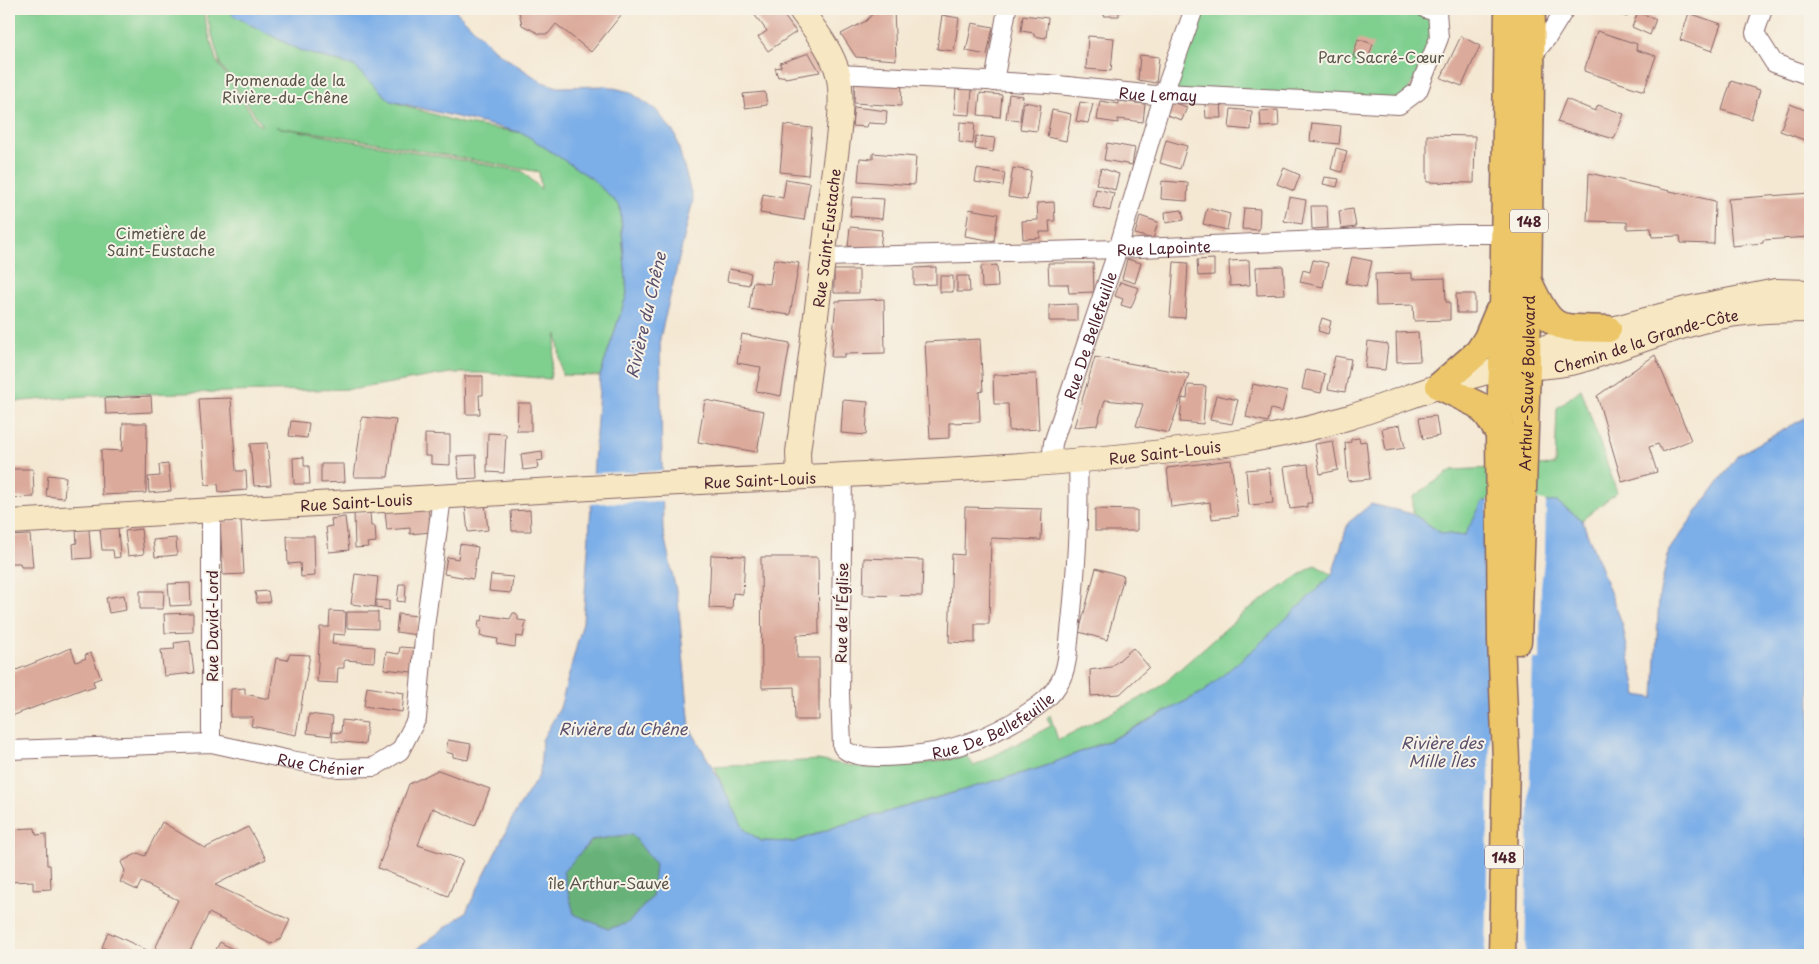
<svg xmlns="http://www.w3.org/2000/svg" width="1819" height="964" viewBox="0 0 1819 964" font-family="'Playpen Sans',sans-serif">
<rect width="100%" height="100%" fill="#f7f3e8"/>
<filter id="ink" filterUnits="userSpaceOnUse"><feTurbulence type="fractalNoise" baseFrequency=".02" numOctaves="2"/><feDisplacementMap in="SourceGraphic" scale="10" xChannelSelector="R" yChannelSelector="G"/><feConvolveMatrix kernelMatrix="1 2 1 2 8 2 1 2 1" color-interpolation-filters="sRGB"/></filter>
<filter id="wash" filterUnits="userSpaceOnUse"><feTurbulence type="fractalNoise" baseFrequency=".0096" numOctaves="4" result="noise"/><feDisplacementMap in="SourceGraphic" scale="20" xChannelSelector="R" yChannelSelector="G"/><feGaussianBlur stdDeviation="1.12" result="paint"/><feColorMatrix in="noise" values="0 0 0 0 0 0 0 0 0 0 0 0 0 0 0 0 0 1.4 0 .05"/><feComposite in="paint" operator="in"/></filter>
<g filter="url(#wash)">
<rect width="100%" height="100%" fill="#f4e8d3"/>
<path fill="#7fcf8f" stroke="#64775d" fill-rule="evenodd" d="M9,9H202L216,60L259,125H262L220,64L205,9H234L233,15L301,51L354,66L391,101L461,123L523,133L591,178L620,206L627,294L600,376L562,375L557,334L550,379L484,373H450L356,389L99,395L9,402V337L12,294L9,293ZM276,127L339,136L539,172L541,189L522,171Z
M1199,9H1426L1439,38L1399,105L1164,93Z
M1581,389L1617,492L1582,520L1557,502L1464,536L1441,533L1413,514V497L1452,470L1555,465L1557,408Z
M1315,565L1333,575L1262,643L1203,692L1112,739L1040,768L838,826L794,842L761,841L744,829L730,805L715,767L817,760L866,768L908,766L967,756L974,766L1051,726L1047,718L1050,715L1058,740L1156,690L1247,610Z"/>
<path fill="#67b27a" stroke="#586852" d="M632,834L655,864L652,897L628,923L608,929L574,914L563,872L592,840Z"/>
<path fill="#7caee8" stroke="#63668a" fill-rule="evenodd" d="M234,9H454L497,52L542,82L558,87L606,86L630,92L656,110L675,134L693,200L660,338L663,530L678,600L690,728L719,779L744,829L761,841L794,842L838,826L1040,768L1113,739L1203,692L1256,647L1332,575L1348,523L1371,504L1413,514L1441,533L1464,536L1483,501L1557,502L1582,520L1622,623L1637,695L1654,698L1659,596L1669,550L1738,455L1805,418H1810V955H409L466,912L515,813L540,774L542,740L560,708L583,622L600,376L627,294L620,206L591,178L523,133L391,101L354,66L301,51L232,15ZM632,834L655,864L652,897L628,923L608,929L574,914L563,872L592,840Z"/>
<path fill="#f4e8d3" d="M665,471V501L589,504L590,473Z
M1488,499L1546,500L1545,552L1541,587L1540,659H1533L1525,955H1485L1490,736Z"/>
<g id="blocks">
<path fill="#dbaa9b" d="M521,9H626L591,52L556,24L548,34H540L522,25L519,12Z
M750,9H779L796,32L768,51L758,37L767,31Z
M877,9H894L896,60L856,57L841,34L866,21Z
M1104,9H1119V16H1104Z
M1604,9H1630L1627,17Z
M1638,12L1656,19L1650,35L1632,27Z
M1689,13L1721,24L1712,51L1680,40Z
M942,15L959,18L954,51L937,49Z
M1023,15L1048,18L1046,38L1034,36V33L1021,31Z
M972,23L993,27L987,55L966,51Z
M1597,31L1637,44L1636,50L1656,56L1644,91L1584,71Z
M1088,36L1114,38L1111,71L1086,69Z
M1461,36L1480,46L1462,86L1441,78Z
M1358,39L1373,44L1367,62L1353,57Z
M809,53L820,72L785,78L784,76L778,77L775,68L781,67L780,63Z
M1140,55L1159,57L1156,83L1138,80Z
M855,80L902,83L901,106L854,103Z
M1731,81L1760,90L1751,119L1722,110Z
M956,89L972,90L970,115L954,114Z
M765,92L767,105L745,108L743,94Z
M980,93L1002,95L1000,117L978,115Z
M1009,94L1023,96L1020,121L1006,119Z
M1566,99L1595,111L1598,105L1624,114L1614,139L1557,122Z
M1100,101L1119,104V101L1145,104L1143,122L1118,119V123L1097,120Z
M1024,102L1041,105L1037,131L1020,129Z
M1080,102L1093,104L1088,123L1076,121Z
M1171,102L1187,107L1182,120L1167,115Z
M1221,103L1222,118H1206L1205,104Z
M1790,104L1810,112V142L1780,131Z
M854,107L887,111L886,124L868,123L867,127L852,126Z
M1231,109L1252,111L1251,130L1229,128Z
M1052,110L1071,114L1066,141L1047,137Z
M1278,110L1279,126L1261,127L1260,111Z
M960,122L975,123L973,144L959,142Z
M1312,123L1341,126L1339,144L1310,141Z
M784,125L812,128L808,175L780,172Z
M1427,135L1475,136L1474,183L1427,182Z
M976,136L995,138L993,152L975,149Z
M1166,140L1187,146L1180,169L1160,163Z
M1107,143L1135,148L1132,165L1104,160Z
M1336,148L1347,151L1342,172L1331,169Z
M873,153L916,157L914,185L858,181L860,158L873,159Z
M1013,168L1031,171L1027,200L1008,197Z
M1101,168L1119,174L1115,190L1096,184Z
M1284,168L1300,175L1294,191L1277,184Z
M977,169L1005,173L1003,186L975,182Z
M1589,173L1715,201L1714,244L1681,243L1680,236L1652,237L1651,228L1627,229V222L1587,221Z
M1325,177L1339,179L1337,187L1323,184Z
M786,179L810,183L804,220L760,213L763,194L783,198Z
M1162,181L1188,183L1187,201L1161,199Z
M1096,189L1114,193L1110,211L1093,207Z
M1810,193V237L1763,240V243L1732,246L1728,199Z
M852,197L884,199L882,219L850,216Z
M1289,197L1306,200L1302,224L1284,221Z
M1054,202L1055,221H1049L1050,232H1040V238L1023,239L1022,221L1038,220L1037,203Z
M1311,206H1327L1328,228L1312,229Z
M1207,208L1230,214L1227,230L1203,224Z
M1244,208L1260,209L1259,230L1242,229Z
M969,209L998,214L994,241L965,236Z
M1353,209L1356,227L1341,229L1339,211Z
M1182,210L1184,220L1166,223L1165,212Z
M1140,216L1158,222L1153,239L1135,234Z
M850,227L882,230L880,249L848,246Z
M1352,257L1372,261L1366,287L1346,283Z
M774,259L799,263L790,315L749,309L753,282L770,284Z
M1127,259L1141,263L1135,283L1122,279Z
M1214,259V275L1198,276L1197,260Z
M1249,260L1250,285L1230,286L1229,261Z
M1313,260L1328,263L1323,287L1300,282L1303,270L1310,272Z
M1174,262L1188,263L1185,318L1170,317Z
M1048,263H1093L1094,292L1069,293L1068,284H1049Z
M997,265L998,287L982,288L981,266Z
M1283,266L1285,294L1257,295L1256,267Z
M936,267V284L914,285V268Z
M729,269L751,273L749,285L727,281Z
M834,270H859V293H834Z
M1412,273V279L1445,278L1446,302H1450V320L1414,321L1413,305L1376,306L1375,274Z
M940,276H953V292H940Z
M957,276H969L970,292H957Z
M1120,282L1139,288L1131,308L1121,305L1123,299L1115,296Z
M1456,294H1475V313H1457Z
M884,299L885,353L844,354V357H831L836,301Z
M1077,304V321H1049V305Z
M1322,318L1331,321L1328,334L1318,331Z
M1418,332L1420,361L1397,362L1396,333Z
M742,334L790,343L781,396L756,391L761,367L737,363Z
M980,339L983,391L979,392L980,422L949,423V438L930,439L925,342Z
M1368,341L1388,344L1385,370L1365,368Z
M1655,355L1691,440L1662,452L1658,444L1649,447L1657,472L1622,482L1597,396Z
M1335,356L1351,359L1345,392L1328,389Z
M1095,357L1189,374L1169,433L1136,426L1143,404L1105,400L1097,425L1074,427Z
M1306,370L1325,374L1321,393L1302,389Z
M1036,374L1039,429L1009,431L1008,404H994L993,375Z
M465,376H483V395H479L480,414H466Z
M1253,384L1287,392L1282,412L1271,409L1268,422L1246,417Z
M1188,385L1206,386L1203,424L1180,422L1182,398L1187,399Z
M1216,395L1238,400L1232,424L1210,420Z
M151,396L152,412L106,414L105,398Z
M231,398L236,471H246L247,490L219,492L218,484L205,485L199,399Z
M705,400L764,411L757,452L698,442Z
M843,400L868,402L866,435L841,433Z
M518,403H531V431H517Z
M1436,416L1439,436L1423,439L1419,418Z
M362,417L396,420L388,477H354Z
M291,421L309,423L307,438L289,436Z
M123,423H147L146,493L102,495L101,450L122,451Z
M1400,425L1405,448L1386,451L1382,428Z
M488,433L506,434L504,473L487,472Z
M425,434L450,435V465L431,464V456H425Z
M1359,438L1360,442L1366,441L1370,479L1348,481L1345,443L1351,442V439Z
M1333,441L1338,470L1320,474L1315,444Z
M267,443L271,485L254,486L250,444Z
M542,451L543,460L537,461L538,468L523,470L521,454Z
M476,455L477,478L459,479L457,456Z
M304,457V466H309L310,484H294L293,458Z
M1231,460L1238,516L1212,519L1210,502L1171,507L1167,468Z
M168,464L171,491L149,493L148,477L160,476L159,465Z
M321,464H344L345,482L321,483Z
M1308,464L1312,503H1307V507L1290,509L1284,467Z
M1269,468L1273,503L1249,505L1246,470Z
M9,469H33L34,497L9,498Z
M48,475L66,477L64,498L46,496Z
M485,503L488,530L468,532L465,506Z
M428,507L431,532L410,534V528L387,530L385,511Z
M965,507L1042,509L1041,540L991,538L989,624H975V643L949,642L952,554L964,555Z
M1095,509L1137,510V531H1095Z
M530,510L531,531H512L511,511Z
M370,512L371,526H375L376,542L367,543L368,547L355,548L354,513Z
M345,517L349,550L329,552L326,527L332,526L331,519Z
M241,520L244,574L223,575L220,522Z
M118,526L120,557L114,558L113,550H102L100,528Z
M89,529L91,558L74,559L73,544L77,543L76,530Z
M141,529L144,554L128,556L125,531Z
M30,535L33,567H21L20,563H9V536Z
M287,536H314L315,576L301,577L300,563L288,564Z
M176,538L177,555L155,557L153,540Z
M460,544L478,547L473,579L444,574L447,557L458,559Z
M711,555L745,556L743,594L733,593L732,609L709,608Z
M761,557H818L819,634L797,635V658H819V720H795L794,687L762,688Z
M864,558L923,560L922,596L863,595Z
M1096,568L1124,576L1107,640L1079,632Z
M355,574L378,577L375,607L351,604Z
M491,575L513,577L511,593L489,591Z
M190,583L191,605L170,606L168,584Z
M399,584H406L405,602L397,601Z
M140,591H164L163,609H140Z
M268,591L270,602L257,603L255,592Z
M124,595L126,610L109,613L106,598Z
M376,600L389,601V610L376,608Z
M330,611L346,612L345,635L333,634L332,644L375,647L374,662L344,660V668H338L337,683L317,682L320,627H329Z
M347,612H378V629L347,628Z
M193,613V632L165,633L164,614Z
M513,613H516L518,616V620L526,621L523,637L516,636L515,647L497,644L498,639L480,636L481,629L478,628L479,620L482,621L483,615L510,619Z
M398,614L418,616L417,635L396,632Z
M190,641L194,673L164,676L161,650L175,649L174,643Z
M400,647L414,648L412,672L384,669L386,652L399,654Z
M71,648L76,662L86,658L85,655L91,653L101,678L93,681L95,687L86,690L85,688L9,717V673Z
M1133,648L1149,667L1120,694L1091,696L1090,670L1111,667Z
M290,654L310,655L296,735L251,726L253,717H230L231,689L245,688V694L269,699L276,658L287,660Z
M367,687L404,693L402,712L364,706Z
M309,714L333,717L331,736L307,733Z
M342,720L367,723L365,744L332,741L333,732L341,733Z
M448,740L471,744L468,760L453,757V754L446,752Z
M438,770L490,789L475,826L432,808L418,845L463,860L448,896L378,868L409,784Z
M162,822L205,848L248,827L266,859L215,885L290,920L281,939L271,944L209,913L188,955H108L110,951L102,947L108,932L153,953L178,900L141,882L137,890L120,882L125,871L121,862L138,853L145,856Z
M35,828L36,835L46,834L47,865H50L51,889L33,890V881L9,882V829Z
M220,942L236,951L234,955H213Z"/>
</g>
</g>
<g filter="url(#ink)">
<use href="#blocks" fill-opacity="0" stroke="#866566" stroke-width="1"/>
<g fill="none" stroke-linecap="round" stroke-linejoin="round">
<g stroke="#866566" stroke-width="20">
<g id="street">
<path d="M1763,9L1755,33L1774,63L1810,76"/>
<path d="M1528,57H1531L1547,38L1565,9"/>
<path id="s1" d="M838,74L1048,84L1155,95L1164,93L1399,105L1418,91L1439,38L1437,12L1426,9"/>
<path d="M994,82L1007,9"/>
<path id="s2" d="M824,257L1118,249L1458,234H1504"/>
<path id="s3" d="M1051,463L1053,443L1118,249L1164,93L1194,9"/>
<path id="s4" d="M843,474L840,693L842,746C848,760 888,757 902,756C948,753 991,738 1029,712C1041,704 1052,696 1059,683C1068,668 1068,648 1070,632C1076,575 1080,518 1078,461"/>
<path d="M211,743V510"/>
<path id="s5" d="M9,750L211,743L290,760L338,768L374,767L400,751L417,718L425,627L442,497"/>
</g>
</g>
<g stroke="#866566" stroke-width="26">
<g id="secondary">
<path d="M1512,363L1542,348L1686,309L1776,291L1810,292"/>
<path id="s6" d="M799,476L798,452C810,363 822,274 832,184C836,154 845,103 838,74C832,50 814,29 800,9"/>
<path id="s7" d="M9,522C225,510 441,495 658,484C850,474 1043,470 1233,443C1272,437 1312,429 1350,417C1393,404 1435,385 1480,374C1513,365 1547,370 1579,361C1626,347 1671,327 1719,317C1749,311 1780,310 1810,310"/>
</g>
</g>
<g stroke="#866566" stroke-width="29">
<g id="primary">
<path d="M1530,284C1553,334 1557,327 1608,329"/>
<path d="M1498,312L1487,338L1478,352L1439,386L1478,405L1488,416L1499,434"/>
<path id="s8" d="M1518,641L1527,367L1532,9"/>
<path d="M1502,955L1506,759L1501,640L1499,434L1502,369L1508,9"/>
</g>
</g>
<use href="#street" stroke="#fff" stroke-width="18"/>
<use href="#secondary" stroke="#f7e8c3" stroke-width="24"/>
<use href="#primary" stroke="#ecc669" stroke-width="26"/>
</g>
</g>
<g text-anchor="middle" dominant-baseline="central" stroke-width="4" stroke-linejoin="round" paint-order="stroke">
<g fill="#f7f3e8" stroke="#7e5f64" stroke-width="1">
<rect x="1510" y="209.5" width="38" height="23" rx="4"/>
<rect x="1485" y="845.5" width="38" height="23" rx="4"/>
</g>
<g font-size="14" font-weight="bold" fill="#4a1f2b">
<text x="1529" y="221">148</text>
<text x="1504" y="857">148</text>
</g>
<g font-size="15" fill="#5a5449" stroke="#f7f3e8">
<text x="1381" y="56">Parc Sacré-Cœur</text>
<text x="285" y="79">Promenade de la<tspan x="285" dy="17">Rivière-du-Chêne</tspan></text>
<text x="161" y="232">Cimetière de<tspan x="161" dy="17">Saint-Eustache</tspan></text>
<text x="609" y="882">île Arthur-Sauvé</text>
</g>
<g font-size="15" fill="#4a1f2b" stroke="#f7f3e8">
<text stroke="none"><textPath href="#s1" startOffset="321">Rue Lemay</textPath></text>
<text stroke="none"><textPath href="#s6" startOffset="240">Rue Saint-Eustache</textPath></text>
<text stroke="none"><textPath href="#s2" startOffset="340">Rue Lapointe</textPath></text>
<text stroke="none"><textPath href="#s3" startOffset="134">Rue De Bellefeuille</textPath></text>
<text stroke="none"><textPath href="#s7" startOffset="1654">Chemin de la Grande-Côte</textPath></text>
<text stroke="none"><textPath href="#s8" startOffset="258">Arthur-Sauvé Boulevard</textPath></text>
<text stroke="none"><textPath href="#s7" startOffset="1158">Rue Saint-Louis</textPath></text>
<text stroke="none"><textPath href="#s7" startOffset="752">Rue Saint-Louis</textPath></text>
<text stroke="none"><textPath href="#s7" startOffset="348">Rue Saint-Louis</textPath></text>
<text transform="translate(841 613) rotate(-89)">Rue de l'Église</text>
<text transform="translate(211 626) rotate(-90)">Rue David-Lord</text>
<text stroke="none"><textPath href="#s4" startOffset="432">Rue De Bellefeuille</textPath></text>
<text stroke="none"><textPath href="#s5" startOffset="314">Rue Chénier</textPath></text>
</g>
<g font-size="16" font-style="italic" fill="#5c516d" stroke="#f7f3e8">
<text transform="translate(645 315) rotate(-77)">Rivière du Chêne</text>
<text x="623" y="728">Rivière du Chêne</text>
<text x="1442" y="742">Rivière des<tspan x="1442" dy="18">Mille Îles</tspan></text>
</g>
</g>
<rect width="1819" height="964" fill="none" stroke="#f7f3e8" stroke-width="30"/>
</svg>
